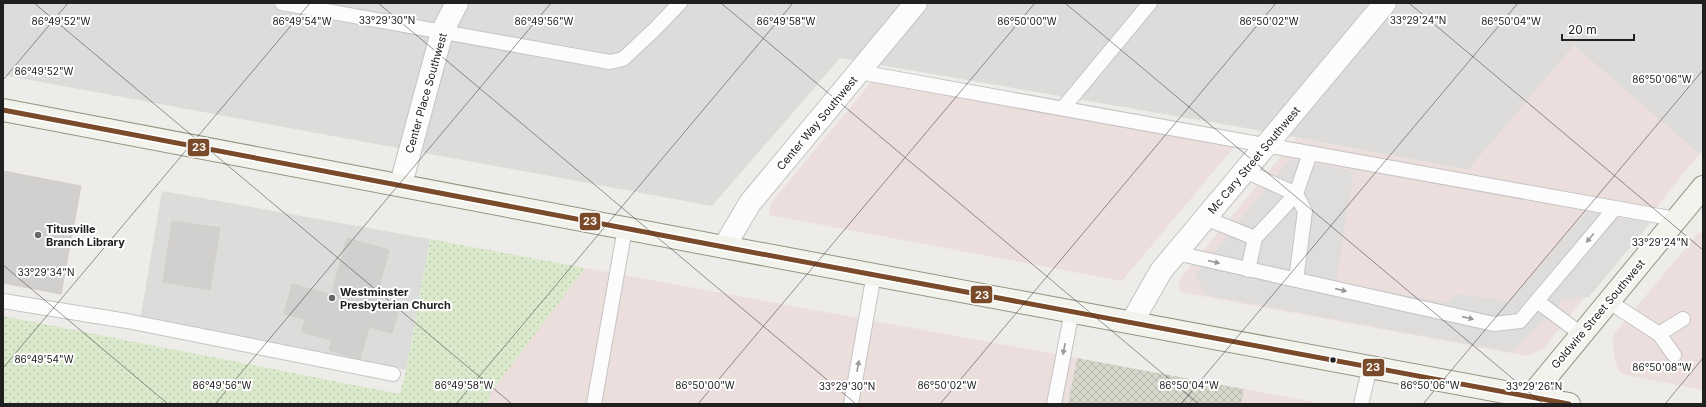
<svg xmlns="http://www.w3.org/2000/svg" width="1706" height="407" viewBox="0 0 1706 407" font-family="Inter,sans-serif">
<defs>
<pattern id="construction-cross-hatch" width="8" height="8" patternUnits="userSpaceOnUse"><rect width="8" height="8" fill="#d6d6cb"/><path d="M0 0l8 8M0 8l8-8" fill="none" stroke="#b7b7ae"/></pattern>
<pattern id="grass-dots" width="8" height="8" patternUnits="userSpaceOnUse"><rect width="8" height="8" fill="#dae8cb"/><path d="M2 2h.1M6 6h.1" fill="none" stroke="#bbc7ae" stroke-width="1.8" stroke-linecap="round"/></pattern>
</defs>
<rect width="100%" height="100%" fill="#eeece9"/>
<path fill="#dddcda" d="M3,3H1703V149L1699,154L1574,46L1468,170L1251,129L840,58L712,206L3,75Z"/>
<path fill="#ebdedc" d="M1574,45L1699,154L1543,349L1527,356L1180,292L1179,280L1296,138L1468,170Z
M873,80L1235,146L1122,281L769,215L770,204Z
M1699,232L1703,235V390L1621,374L1615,362L1613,344L1614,334Z
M585,268L1077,358L1068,404H488L491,392Z
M1244,389L1325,404H1241Z"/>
<path fill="#dcdcda" d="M162,191L430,239L406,370L140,320Z"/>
<path fill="url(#construction-cross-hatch)" d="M1077,358L1244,389L1241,404H1068Z"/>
<path fill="url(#grass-dots)" d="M430,239L585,268L491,392L488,404H3V316L400,394L406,370Z"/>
<path fill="#dedddc" d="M1290,159L1354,171L1336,281L1446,303L1458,294L1510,301L1587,211L1650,223L1589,297L1563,300L1511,352L1206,295L1195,275Z"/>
<path fill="#d2d0ce" stroke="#d1cecb" d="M3,171L81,186L61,294L3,283Z
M172,221L220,228L210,290L163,282Z
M347,238L389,250L376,300L399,307L392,333L369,327L360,359L329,350L332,340L302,332L305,319L284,314L292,284L331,295Z"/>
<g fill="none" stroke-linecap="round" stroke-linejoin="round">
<g stroke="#c5c4c3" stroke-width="16">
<path id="lane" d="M282,3L610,62L623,59L655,29L680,3
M859,72L1676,219
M1063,108L1150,3
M1245,171L1296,194L1305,211L1296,280
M1205,218L1255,238L1296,194L1310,153
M1176,253L1494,324L1520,321L1615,208
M1248,270L1255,238
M3,301L127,321L393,374
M1537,301L1581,334
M1608,301L1659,334L1674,355
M1659,334L1683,319
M594,404L625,228
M851,404L874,274
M1054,404L1072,311
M1361,404L1370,367"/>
</g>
<g stroke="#c5c4c3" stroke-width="24">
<path id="street" d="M401,184L442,32L457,3
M724,247L750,203L916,3
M1132,322L1161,271L1385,3"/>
</g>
<g stroke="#949682" stroke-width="24">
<path id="secondary" d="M3,110L724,247L1569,404
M1530,397L1703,187"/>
</g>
<use href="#lane" stroke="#fcfcfc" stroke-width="14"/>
<use href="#street" stroke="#fcfcfc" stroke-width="22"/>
<use href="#secondary" stroke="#f2f3ec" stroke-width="22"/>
<g stroke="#fff" stroke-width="8">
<path id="bus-1" d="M3,110L724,247L1569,404"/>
</g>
<use href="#bus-1" stroke="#7a4b2a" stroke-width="5"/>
</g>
<defs><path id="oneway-solid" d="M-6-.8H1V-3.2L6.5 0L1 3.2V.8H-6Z"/></defs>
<g fill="#999">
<use href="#oneway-solid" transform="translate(1590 238) rotate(130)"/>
<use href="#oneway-solid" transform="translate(1214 262) rotate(13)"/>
<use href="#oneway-solid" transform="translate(1341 290) rotate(13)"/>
<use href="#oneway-solid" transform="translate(1468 318) rotate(13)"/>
<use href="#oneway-solid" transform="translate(1064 349) rotate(101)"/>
<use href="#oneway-solid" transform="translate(858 366) rotate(-80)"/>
</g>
<path fill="none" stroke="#202020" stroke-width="1" stroke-opacity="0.45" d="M34,3L512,404M378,3L856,404M721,3L1199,404M1065,3L1543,404M1409,3L1703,250M3,80L68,3M3,265L168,404M3,368L310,3M215,404L551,3M456,404L793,3M698,404L1035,3M940,404L1276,3M1181,404L1518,3M1423,404L1703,70M1665,404L1703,358"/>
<g fill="#686766" stroke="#fff" stroke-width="1.5">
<circle cx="38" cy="235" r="4"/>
<circle cx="332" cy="298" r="4"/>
</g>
<circle fill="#202020" stroke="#fff" stroke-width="1.5" cx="1333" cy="360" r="3.5"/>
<g text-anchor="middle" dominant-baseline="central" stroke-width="4" stroke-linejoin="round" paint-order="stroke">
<g font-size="11" fill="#202020" stroke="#fff">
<text transform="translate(426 93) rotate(-74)">Center Place Southwest</text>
<text transform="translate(817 123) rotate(-50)">Center Way Southwest</text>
<text transform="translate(1254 160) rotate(-50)">Mc Cary Street Southwest</text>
<text transform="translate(1598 314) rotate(-50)">Goldwire Street Southwest</text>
</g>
<g font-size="11" font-weight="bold" fill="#202020" stroke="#fff" text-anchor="start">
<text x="46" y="229">Titusville<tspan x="46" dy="13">Branch Library</tspan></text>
<text x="340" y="292">Westminster<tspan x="340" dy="13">Presbyterian Church</tspan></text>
</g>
</g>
<g font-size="10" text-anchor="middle" fill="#202020" stroke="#fff" stroke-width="4" stroke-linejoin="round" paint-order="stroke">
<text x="387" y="24">33°29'30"N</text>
<text x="1418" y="24">33°29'24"N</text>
<text x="61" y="25">86°49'52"W</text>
<text x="302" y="25">86°49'54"W</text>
<text x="544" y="25">86°49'56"W</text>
<text x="786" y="25">86°49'58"W</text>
<text x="1027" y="25">86°50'00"W</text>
<text x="1269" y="25">86°50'02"W</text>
<text x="1511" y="25">86°50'04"W</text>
<text x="44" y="75">86°49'52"W</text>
<text x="1662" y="83">86°50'06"W</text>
<text x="1660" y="246">33°29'24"N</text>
<text x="46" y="276">33°29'34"N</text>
<text x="44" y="363">86°49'54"W</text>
<text x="1662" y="371">86°50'08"W</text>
<text x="222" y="389">86°49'56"W</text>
<text x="464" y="389">86°49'58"W</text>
<text x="705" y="389">86°50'00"W</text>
<text x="947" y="389">86°50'02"W</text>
<text x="1189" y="389">86°50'04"W</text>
<text x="1430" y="389">86°50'06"W</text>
<text x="847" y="390">33°29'30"N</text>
<text x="1534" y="390">33°29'26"N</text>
</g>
<g stroke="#fff" stroke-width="1.5">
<rect x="187" y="138" width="23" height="19" rx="4" fill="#7a4b2a"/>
<rect x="579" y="212" width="22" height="19" rx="4" fill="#7a4b2a"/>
<rect x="970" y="285" width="23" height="19" rx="4" fill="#7a4b2a"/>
<rect x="1362" y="358" width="23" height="19" rx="4" fill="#7a4b2a"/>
</g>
<g font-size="11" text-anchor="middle" font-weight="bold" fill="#fff">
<text x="199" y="151">23</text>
<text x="590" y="225">23</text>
<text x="982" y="299">23</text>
<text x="1373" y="371">23</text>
</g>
<rect width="1706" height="407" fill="none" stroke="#202020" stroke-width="8"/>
<path d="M1562 34v6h72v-6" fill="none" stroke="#202020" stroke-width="2"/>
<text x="1568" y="34" font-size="12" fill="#202020" stroke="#ffffff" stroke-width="3" paint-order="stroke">20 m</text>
</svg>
